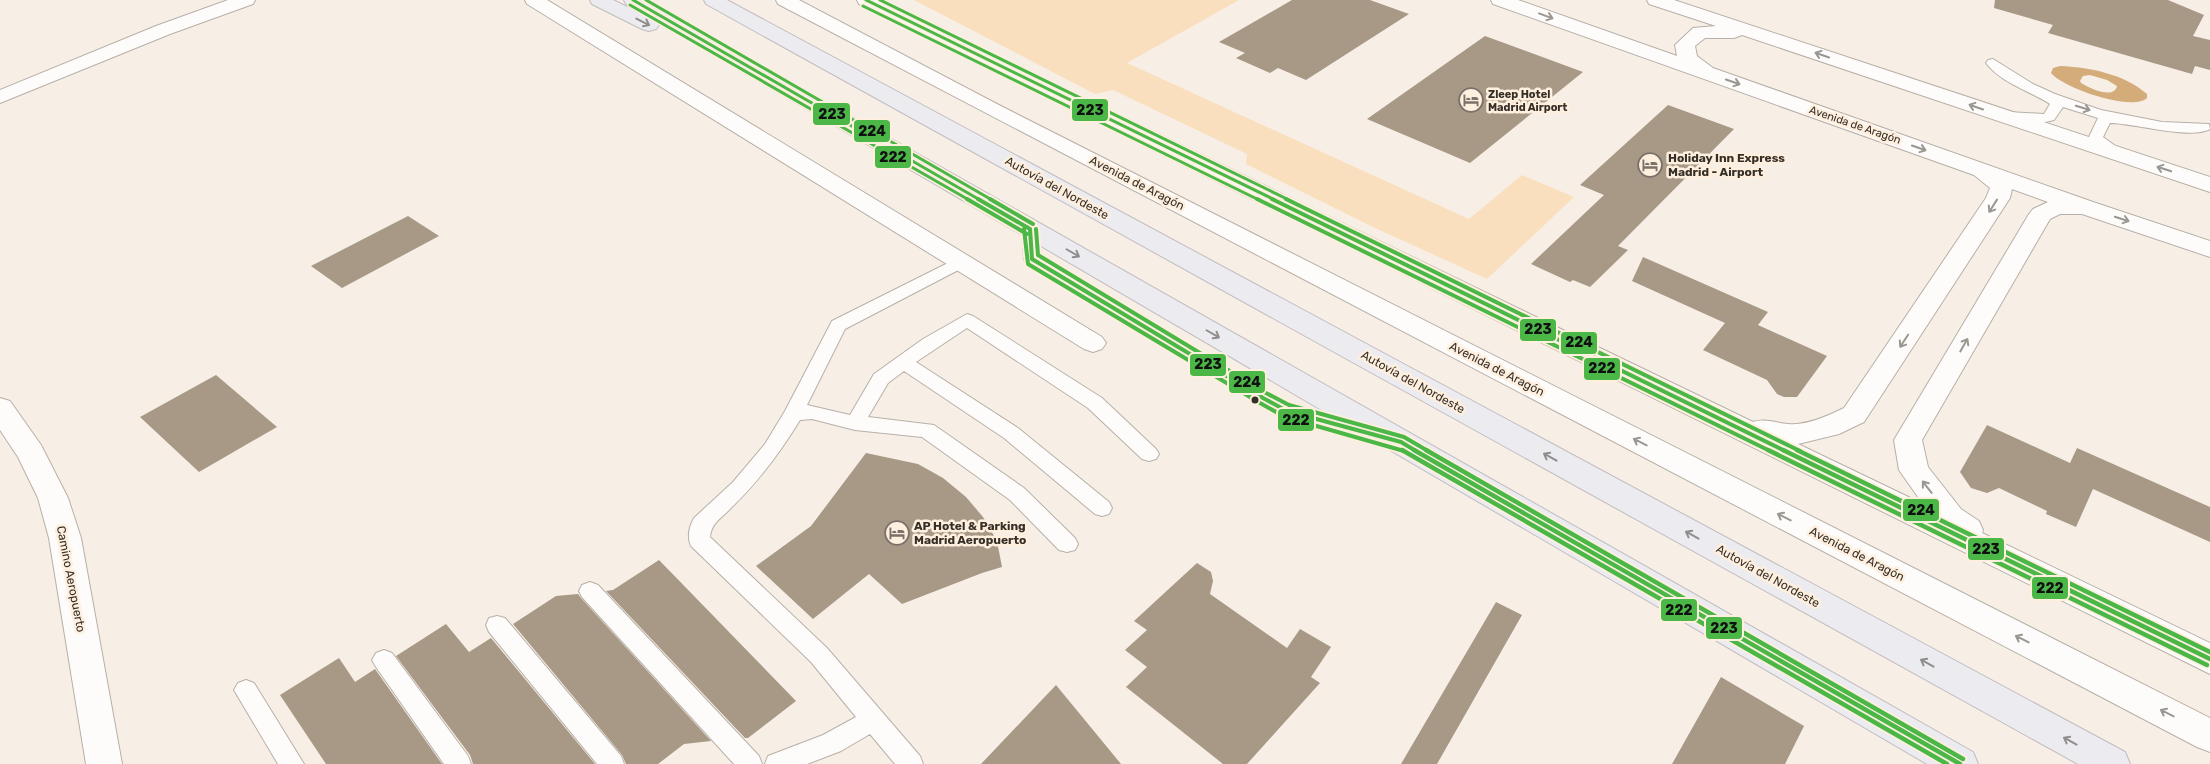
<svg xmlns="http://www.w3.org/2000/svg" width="2210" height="764" viewBox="0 0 2210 764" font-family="Rubik,sans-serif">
<rect width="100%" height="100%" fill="#f7eee5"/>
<path fill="#fadfbe" d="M914,0H1239L1127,63L1469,219L1522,175L1574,197L1487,279L1375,228L1246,164L1247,154L1113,90L1095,94Z"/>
<path fill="#d3ac7a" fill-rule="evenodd" d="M2060,66C2089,67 2124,74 2147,94V98C2132,112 2063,88 2051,73L2053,68ZM2090,75L2107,80L2117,86C2114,100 2089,88 2081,83L2080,81L2083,76Z"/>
<path fill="#a79986" d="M1292,0H1370L1409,14L1306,80L1278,68L1270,73L1236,58L1245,53L1219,42Z
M1995,0H2168L2204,15L2193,36L2210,40V70L2195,66L2192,74L2048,33L2053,25L1994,8Z
M1485,36L1583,72L1470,163L1367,119Z
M1668,105L1734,129L1618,246L1628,250L1590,287L1573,280L1570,282L1531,264L1604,195L1580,185Z
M408,216L439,236L342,288L311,266Z
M1643,257L1768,312L1758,325L1827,356L1797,397H1784L1777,394L1767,380L1703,350L1725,323L1632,281Z
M216,375L277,427L199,472L140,417Z
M1987,425L2070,463L2077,448L2210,507V542L2093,489L2076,527L2046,514L2047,511L1999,488L1987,493L1971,488L1960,472Z
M866,453L918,464L943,478L966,497L983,517L997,541L1002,567L982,573L902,604L869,574L813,619L756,566L811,526Z
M659,560L796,701L748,738H745L606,591L613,590Z
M1197,563L1211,572L1213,581L1210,594L1287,648L1300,629L1331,647L1311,677L1320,683L1247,764H1223L1126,687L1147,667L1125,650L1147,630L1134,621Z
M578,594L581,598L711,741L684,744L658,764H626L622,755L513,624L556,596Z
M1496,602L1522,615L1437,764H1401Z
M446,624L469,652L491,638L595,764H473L470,755L396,656Z
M339,658L355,682L375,669L442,764H326L280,695Z
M1721,677L1804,726L1785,764H1672Z
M1056,685L1121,764H981Z"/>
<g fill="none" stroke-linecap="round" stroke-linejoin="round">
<g stroke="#b7b0a8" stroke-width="2">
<path id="service" d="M1993,59L2033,84L2055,94L2101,110L2162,122L2209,124L2210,129C2190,140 2134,123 2110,123L2103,137L2125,153L2122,156C2108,160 2096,148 2089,137L2098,118L2063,107L2054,120L2041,123L2003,119L2001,116L2003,113L2008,112L2044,114L2050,104C2030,91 2001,83 1986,63L1988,60Z
M1030,224L1036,226L1038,229L1040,257L1293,406L1385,431L1388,436L1385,441L1378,443L1280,416L1026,263L1024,259L1022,229L1024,226Z
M960,257L966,258L968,262L966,266L845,329L807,405L850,415L874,374L923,339L967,314L973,316L1102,398L1156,449L1159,454L1156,459L1149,461L1142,459L1088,408L967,328L916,362L1018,428L1109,502L1112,508L1109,514L1102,516L1095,514L1004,438L904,371L888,383L868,417L934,425L1024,488L1075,538L1078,544L1075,550L1067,552L1059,550L1010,500L922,437L855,430L812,419L800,420C780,453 757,483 729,510C720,519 711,524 710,537L827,648L920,756L923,764H895L870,734L841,751L807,764H765L768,756L823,735L856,717L811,662L691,546C687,537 689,527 694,518L733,482L765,444L785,411L832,321Z
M590,582L598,585L759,756L762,764H734L582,597L579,591L582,585Z
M497,616L505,618L621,756L624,764H597L489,632L486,625L489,618Z
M384,650L392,653L468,756L471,764H444L376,667L372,660L376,653Z
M246,680L254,683L304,764H278L234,690L238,683Z"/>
</g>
<g stroke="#b7b0a8" stroke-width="2">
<path id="minor" d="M228,0H255L253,4L170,34L0,103V90L156,26Z
M525,0H547L1102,337L1106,343L1102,349L1093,352L1084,349L527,4Z
M857,0H881L1753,422C1765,418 1776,423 1788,424C1806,426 1828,416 1844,408L1986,198L1990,188L1974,175L1493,4L1491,0H1518L1677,56L1675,45L1693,28L1716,26L1649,4L1647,0H1674L2210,177V192L1742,35L1734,38H1705L1695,46L1697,56L1713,68L2093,202L2210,241V257L2082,214H2060L2050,219L1922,440L1928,467L1961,509L1979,521L1983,530L1982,533L2210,643V674L859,4ZM2012,189L2048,202L2033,209L2029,214L1894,440L1899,470L1923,504L1798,444L1839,434L1864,422L2010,198Z
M0,398L10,401L41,445L68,498L81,538L122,764H86L49,538L38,498L18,457L0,430Z"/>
</g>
<g stroke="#b7b0a8" stroke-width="2">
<path id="tertiary" d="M776,0H799L995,103L2210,718V752L2197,747L778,4Z"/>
</g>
<g stroke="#c1bcc0" stroke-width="2">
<path id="motorway" d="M590,0H613L654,20L626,4L624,0H646L1973,752L1978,764H1927L656,21L659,25L656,29L649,31L642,29L592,4Z
M704,0H727L2125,752L2130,764H2078L706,4Z"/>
</g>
<use href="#service" fill="#fefcfb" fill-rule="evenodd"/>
<use href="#minor" fill="#fefcfb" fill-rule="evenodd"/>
<use href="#tertiary" fill="#fefcfb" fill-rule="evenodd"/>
<use href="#motorway" fill="#ebebf0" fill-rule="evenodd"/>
<g stroke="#feefde" stroke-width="6">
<path id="bus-1-far2" d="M633,0L980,200
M866,0L1275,200"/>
</g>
<g stroke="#feefde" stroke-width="8">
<path id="bus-1-far1" d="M978,199L1030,229
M1272,199L1785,451
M1030,229L1032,259L1263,398L1287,411L1401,442L1416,451"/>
</g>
<g stroke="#feefde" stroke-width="8">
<path id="bus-1" d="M1414,450L1960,764
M1783,450L2210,659"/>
</g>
<g stroke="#feefde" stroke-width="6">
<path id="bus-2-far2" d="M630,5L969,200
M863,6L1259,200"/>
</g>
<g stroke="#feefde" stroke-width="8">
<path id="bus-2-far1" d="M967,199L1027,234
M1257,199L1770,451
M1024,229L1028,264L1260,403L1285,417L1404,451"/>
</g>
<g stroke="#feefde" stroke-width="8">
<path id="bus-2" d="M1402,450L1947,764
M1768,450L2207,665"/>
</g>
<g stroke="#feefde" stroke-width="6">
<path id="bus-3-far2" d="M646,0L992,200
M880,0L1289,200"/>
</g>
<g stroke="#feefde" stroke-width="8">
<path id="bus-3-far1" d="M990,199L1033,224
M1286,199L1800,451
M1036,229L1038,255L1266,393L1289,405L1404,437L1428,451"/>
</g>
<g stroke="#feefde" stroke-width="8">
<path id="bus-3" d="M1426,450L1963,759
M1797,450L2210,652"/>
</g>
<use href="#bus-1-far2" stroke="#4ab747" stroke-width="3"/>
<use href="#bus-1-far1" stroke="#4ab747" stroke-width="4"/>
<use href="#bus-1" stroke="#4ab747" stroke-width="4.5"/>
<use href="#bus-2-far2" stroke="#4ab747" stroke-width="3"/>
<use href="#bus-2-far1" stroke="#4ab747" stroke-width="4"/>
<use href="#bus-2" stroke="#4ab747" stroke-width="4.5"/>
<use href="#bus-3-far2" stroke="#4ab747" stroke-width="3"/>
<use href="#bus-3-far1" stroke="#4ab747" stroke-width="4"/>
<use href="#bus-3" stroke="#4ab747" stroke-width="4.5"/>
</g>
<defs><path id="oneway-shaft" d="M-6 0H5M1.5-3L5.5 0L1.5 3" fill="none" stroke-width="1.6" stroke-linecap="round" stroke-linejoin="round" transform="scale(1.25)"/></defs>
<g stroke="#9a9691">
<use href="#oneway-shaft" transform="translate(1546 16) rotate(20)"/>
<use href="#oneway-shaft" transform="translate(1822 55) rotate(-161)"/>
<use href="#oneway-shaft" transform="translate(1733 82) rotate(19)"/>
<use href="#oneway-shaft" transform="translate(1976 107) rotate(-161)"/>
<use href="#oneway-shaft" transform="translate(2083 108) rotate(17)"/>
<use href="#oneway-shaft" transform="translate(1919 148) rotate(19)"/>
<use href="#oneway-shaft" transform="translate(2164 169) rotate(-162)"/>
<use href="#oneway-shaft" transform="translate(1993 206) rotate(122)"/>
<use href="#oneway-shaft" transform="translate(2122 219) rotate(18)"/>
<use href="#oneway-shaft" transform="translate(1904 341) rotate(123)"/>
<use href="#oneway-shaft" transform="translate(1964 345) rotate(-60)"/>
<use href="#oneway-shaft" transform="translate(1640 442) rotate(-153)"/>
<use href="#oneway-shaft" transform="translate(1927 487) rotate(-128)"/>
<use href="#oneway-shaft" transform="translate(1784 517) rotate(-153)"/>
<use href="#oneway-shaft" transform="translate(2022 639) rotate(-153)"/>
<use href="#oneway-shaft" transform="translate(2167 713) rotate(-153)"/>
</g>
<g stroke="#908d8c">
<use href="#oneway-shaft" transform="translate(643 22) rotate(27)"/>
<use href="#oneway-shaft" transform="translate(1073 253) rotate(30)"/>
<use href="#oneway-shaft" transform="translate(1213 334) rotate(30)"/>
<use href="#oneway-shaft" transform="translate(1550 457) rotate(-151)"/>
<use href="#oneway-shaft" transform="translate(1692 535) rotate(-151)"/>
<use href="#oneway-shaft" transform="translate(1927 663) rotate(-151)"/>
<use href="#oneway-shaft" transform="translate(2070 741) rotate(-151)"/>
</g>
<defs>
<g id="hotel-ring" transform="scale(1.25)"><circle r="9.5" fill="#feefde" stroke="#7a726a" stroke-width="1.5"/><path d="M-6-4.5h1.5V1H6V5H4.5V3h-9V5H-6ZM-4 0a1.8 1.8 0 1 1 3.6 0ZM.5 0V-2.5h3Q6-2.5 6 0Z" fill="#7a726a"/></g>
</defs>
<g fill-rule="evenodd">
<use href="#hotel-ring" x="1471" y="100"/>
<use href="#hotel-ring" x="1650" y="165"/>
<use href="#hotel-ring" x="897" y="533"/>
</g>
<circle fill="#362f27" stroke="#feefde" stroke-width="2" cx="1255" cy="400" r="4.5"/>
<g text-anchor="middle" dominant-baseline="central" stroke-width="5" stroke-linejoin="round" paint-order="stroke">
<g font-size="11" font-weight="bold" fill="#362f27" stroke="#feefde" text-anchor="start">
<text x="1488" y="94">Zleep Hotel<tspan x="1488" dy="13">Madrid Airport</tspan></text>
</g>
<g font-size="11" fill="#362f27" stroke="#feefde">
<text transform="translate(1855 125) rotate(19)">Avenida de Aragón</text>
</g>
<g font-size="12" font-weight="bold" fill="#362f27" stroke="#feefde" text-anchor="start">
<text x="1668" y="158">Holiday Inn Express<tspan x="1668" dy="14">Madrid - Airport</tspan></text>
<text x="914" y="526">AP Hotel &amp; Parking<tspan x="914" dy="14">Madrid Aeropuerto</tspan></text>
</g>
<g font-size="12" fill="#362f27" stroke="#feefde">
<text transform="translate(1137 183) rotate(27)">Avenida de Aragón</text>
<text transform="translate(1057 188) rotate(29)">Autovía del Nordeste</text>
<text transform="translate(1497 369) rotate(27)">Avenida de Aragón</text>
<text transform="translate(1413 382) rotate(29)">Autovía del Nordeste</text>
<text transform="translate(1857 554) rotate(27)">Avenida de Aragón</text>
<text transform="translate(1768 576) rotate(29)">Autovía del Nordeste</text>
<text transform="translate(71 579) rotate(79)">Camino Aeropuerto</text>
</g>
</g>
<g stroke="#feefde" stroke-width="2">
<rect x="1071" y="98" width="38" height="24" rx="5" fill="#4ab747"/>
<rect x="812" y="102" width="39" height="24" rx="5" fill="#4ab747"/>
<rect x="853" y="119" width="38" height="24" rx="5" fill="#4ab747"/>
<rect x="874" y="145" width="38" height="24" rx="5" fill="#4ab747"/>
<rect x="1519" y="318" width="38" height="24" rx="5" fill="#4ab747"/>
<rect x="1560" y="331" width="38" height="24" rx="5" fill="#4ab747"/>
<rect x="1189" y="353" width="38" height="24" rx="5" fill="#4ab747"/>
<rect x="1583" y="357" width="38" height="24" rx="5" fill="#4ab747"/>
<rect x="1228" y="370" width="38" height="24" rx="5" fill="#4ab747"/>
<rect x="1277" y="408" width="38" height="24" rx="5" fill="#4ab747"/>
<rect x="1902" y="498" width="38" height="24" rx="5" fill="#4ab747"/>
<rect x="1967" y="537" width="38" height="24" rx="5" fill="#4ab747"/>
<rect x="2031" y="576" width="38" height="24" rx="5" fill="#4ab747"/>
<rect x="1660" y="598" width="38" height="24" rx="5" fill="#4ab747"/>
<rect x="1705" y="616" width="38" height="24" rx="5" fill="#4ab747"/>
</g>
<g font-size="14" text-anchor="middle" font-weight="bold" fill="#111">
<text x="1090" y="115">223</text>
<text x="832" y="119">223</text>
<text x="872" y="136">224</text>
<text x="893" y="162">222</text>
<text x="1538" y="334">223</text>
<text x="1579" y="347">224</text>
<text x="1208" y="369">223</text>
<text x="1602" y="373">222</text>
<text x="1247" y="387">224</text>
<text x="1296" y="425">222</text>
<text x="1921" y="515">224</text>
<text x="1986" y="554">223</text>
<text x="2050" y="593">222</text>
<text x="1679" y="615">222</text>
<text x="1724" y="633">223</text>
</g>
</svg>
